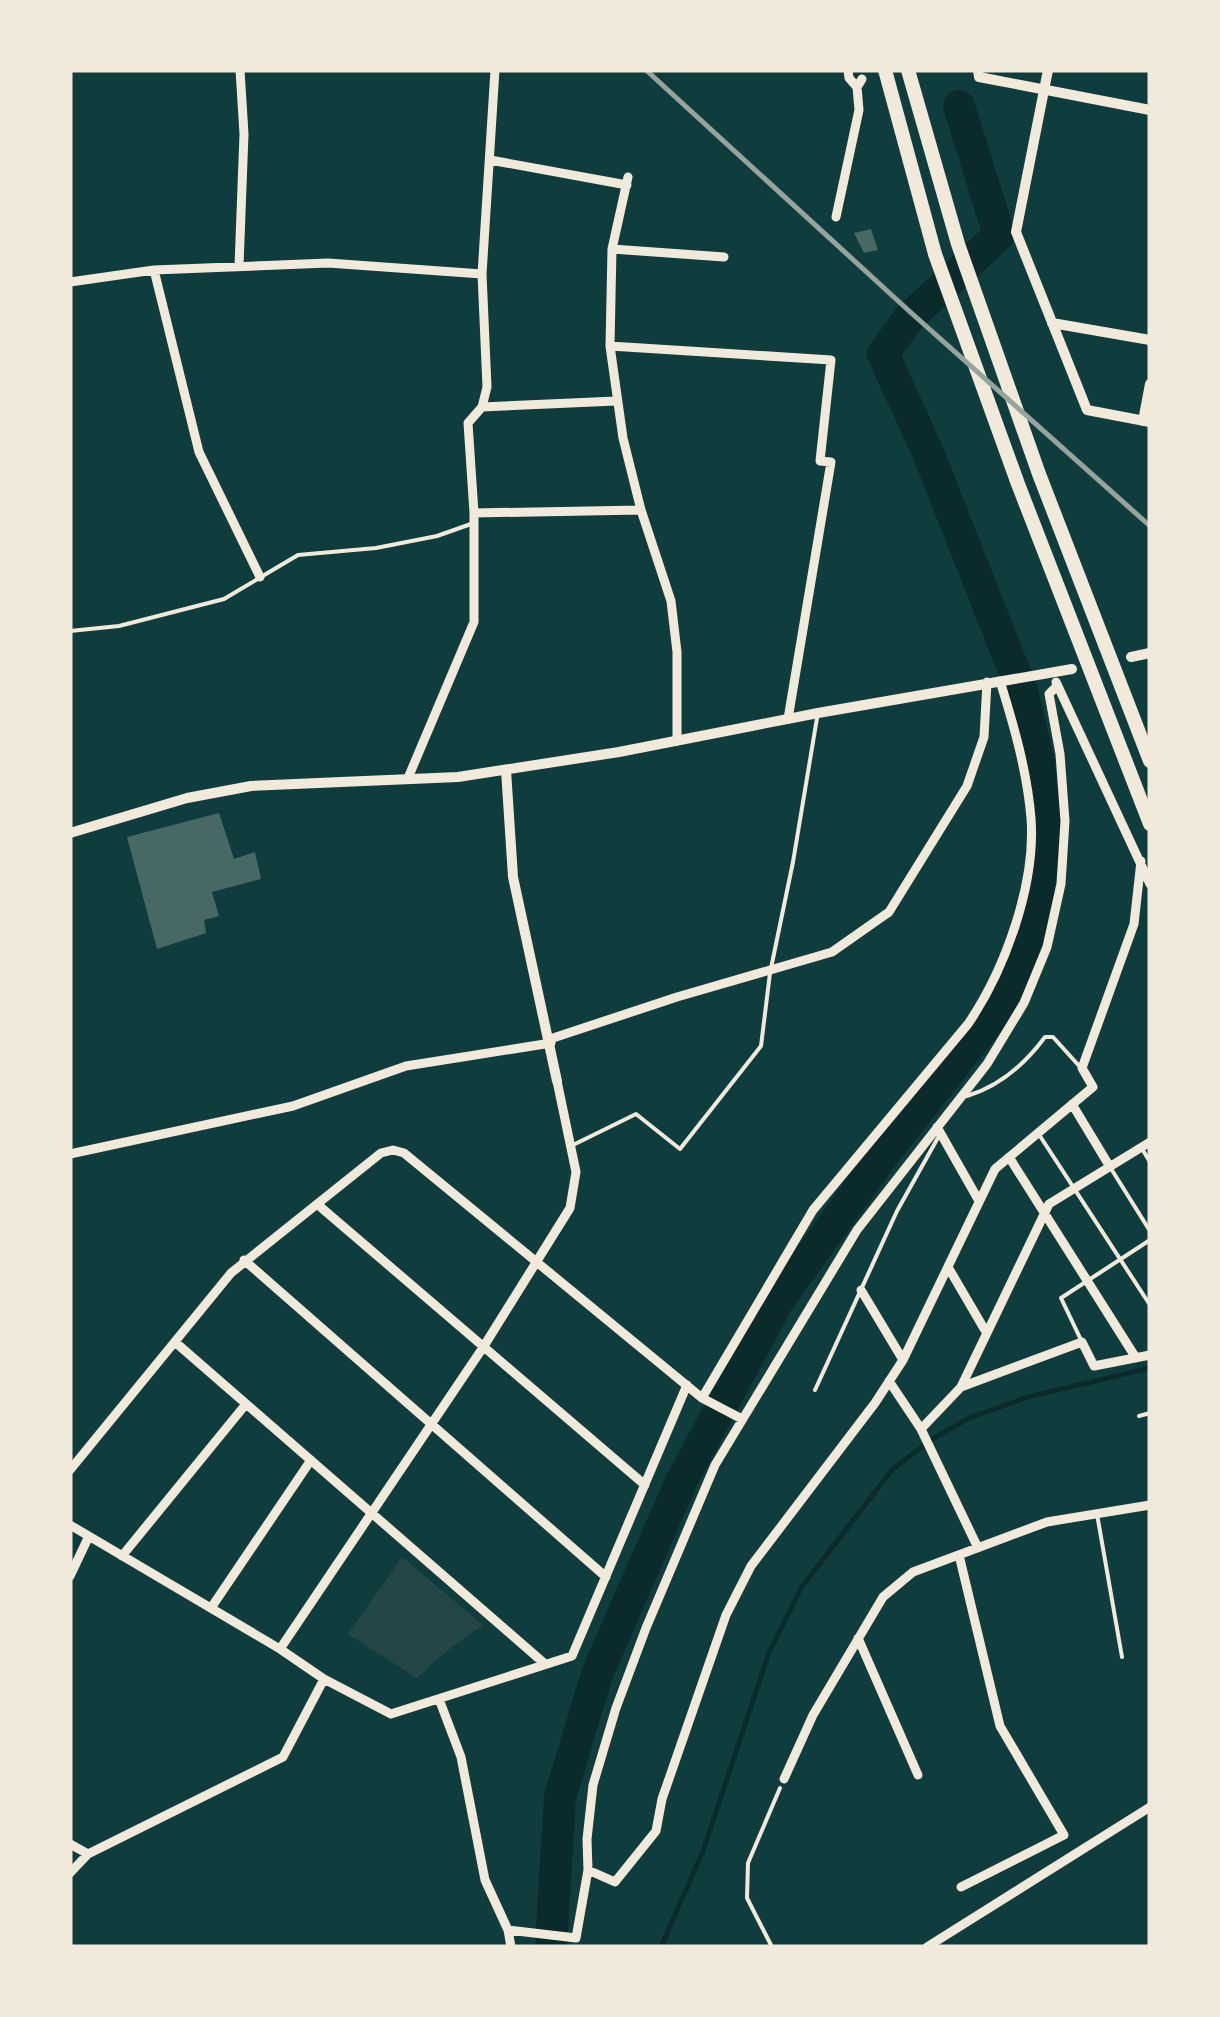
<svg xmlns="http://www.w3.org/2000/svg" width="1220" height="2017" viewBox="0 0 1220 2017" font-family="'Nunito Sans',sans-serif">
<rect width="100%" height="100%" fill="#0f3d3e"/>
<path fill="#244646" d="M402,1557L483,1625C459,1641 437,1658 417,1678L348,1634Z"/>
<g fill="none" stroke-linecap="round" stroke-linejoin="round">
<path stroke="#0a2a2b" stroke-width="5" d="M661,1947L703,1851L768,1655L801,1588L892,1470L928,1442L969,1418L1028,1397L1150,1368"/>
<path stroke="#0a2a2b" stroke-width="32" d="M551,1947L560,1797L597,1674L680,1484L778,1301L887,1150L993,1016L1024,954L1038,891L1046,833L1039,763L1022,691L929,455L883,354L909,318L999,235L959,106"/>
</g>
<path fill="#486865" d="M871,229L878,250L864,253L854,233Z
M219,813L234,859L255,852L261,879L212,892L219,916L204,920L206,933L157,949L127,837Z"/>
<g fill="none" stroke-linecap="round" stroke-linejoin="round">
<path stroke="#f1e9da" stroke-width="4" d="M772,1947L747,1898L748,1863L780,1788"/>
<path stroke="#f1e9da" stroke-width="4" d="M70,631L119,626L224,599L298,555L376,548L437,536L471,524
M967,1096C1000,1086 1025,1064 1045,1037H1053L1081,1068
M1038,1133L1150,1305
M573,1145L636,1114L680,1149L761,1046L770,973L793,862L817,718
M1141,1147L1150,1162
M1110,1167L1150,1231
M1082,1342L1061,1298L1150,1240
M815,1390L897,1211L940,1134
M1139,1416L1150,1413
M1097,1514L1122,1657"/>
<path stroke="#f1e9da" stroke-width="9" d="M848,70L849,78L857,87
M490,160L627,185
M628,177L612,249L610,346L623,438L641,510L671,601L677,652V741
M836,217L859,110L857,87L862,79
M612,249L724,257
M239,266L244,134L240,70
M154,270L199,452L260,577
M70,282L154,270L328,263L482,274
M610,346L831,360L820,461L831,462L788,719
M482,407L616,401
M474,513L641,510
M1056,682L1150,884
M408,778L474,622V513L468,423L482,407L487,387L482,274L495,70
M550,1039L677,997L832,952L889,912L967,786L984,737L987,682
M1072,1104L1110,1167
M937,1127L979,1201
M70,1154L293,1106L406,1066L551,1043
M1009,1157L1136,1358
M317,1204L645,1485
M244,1260L606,1577
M948,1267L986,1332
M861,1290L903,1360
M175,1342L545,1664
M889,1381L921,1429
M961,1387L1082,1342L1094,1366L1150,1355
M702,1398L813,1210L968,1024C1005,970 1036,884 1031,818C1027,771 1014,726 1000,681
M70,1470L231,1273L381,1153L393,1150L404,1153L702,1398L742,1419
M70,1525L280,1649L324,1679L391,1714L572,1656L687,1385
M978,1548L921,1429L961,1387L1049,1204L1150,1142
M959,1555L1000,1726L1064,1835L961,1887
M122,1556L246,1404
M70,1576L89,1536
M211,1608L311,1460
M858,1638L918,1775
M280,1649L484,1346L570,1208L576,1172L557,1081
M439,1699L461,1757L485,1880L508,1930
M784,1779L813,1715L883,1597L913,1572L1047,1522L1150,1505
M70,1844L88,1854
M588,1870L615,1882L656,1831L662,1799L726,1615L751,1566L875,1403L903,1360L995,1169L1093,1087L1082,1068L1134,924L1141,861
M70,1873L88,1854L283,1757L324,1679
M511,1947L508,1930L576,1938L588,1870L587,1839L593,1785L616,1708L646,1628L715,1465L857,1230L987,1064L1024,1003L1047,947L1061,884L1065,821L1060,754L1049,694L1057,686
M927,1947L1150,1807"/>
<path stroke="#f1e9da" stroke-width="10" d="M978,70L979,77L1150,110
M1048,70L1016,232L1087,410L1150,422
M1052,323L1150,340
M1143,421L1150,384
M1131,657L1150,653
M506,770L513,877L557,1081
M70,833L187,798L251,786L458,777L619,752L818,713L1072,669"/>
<path stroke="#f1e9da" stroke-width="14" d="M885,70L935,254L1018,484L1150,824
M908,70L958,244L1039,474L1150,761"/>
<path stroke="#97a49c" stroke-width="5" d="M646,70L908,310L1150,526"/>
</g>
<rect width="1220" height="2017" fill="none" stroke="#f1e9da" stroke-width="145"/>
</svg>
